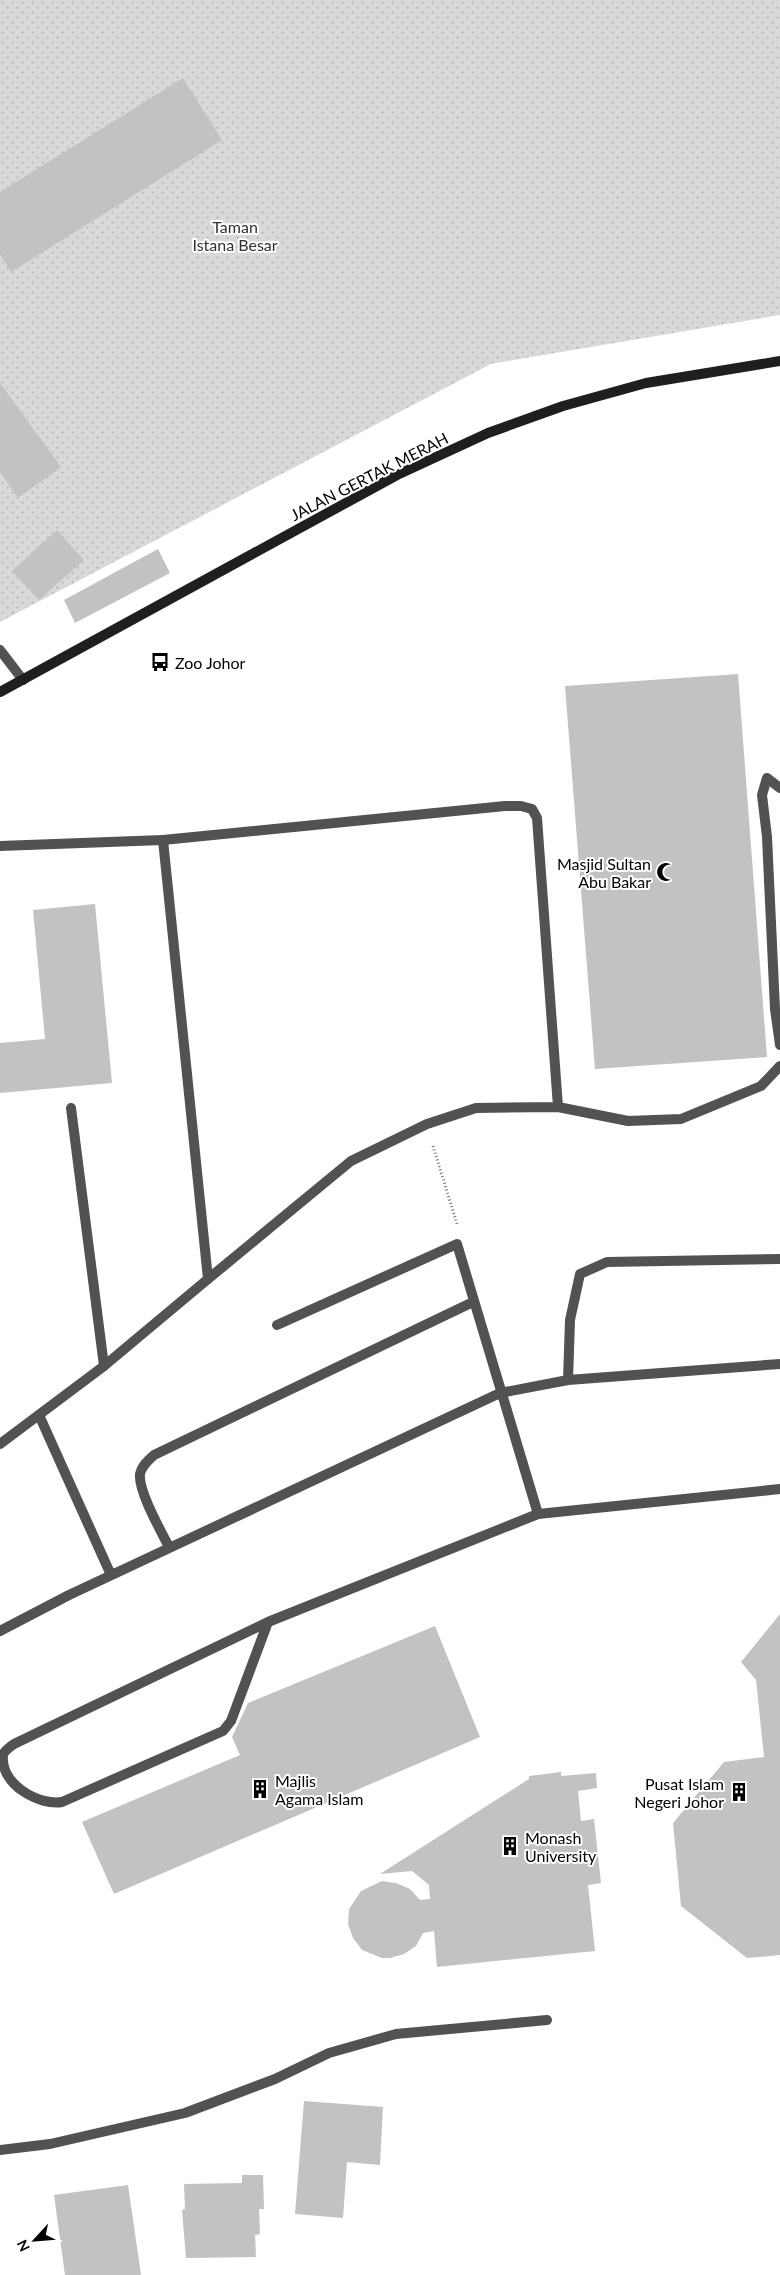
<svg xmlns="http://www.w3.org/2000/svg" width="780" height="2275" viewBox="0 0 780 2275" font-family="Lato,sans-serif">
<defs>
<pattern id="park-dots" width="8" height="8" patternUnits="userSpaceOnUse" patternTransform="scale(1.25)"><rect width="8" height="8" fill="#d9d9d9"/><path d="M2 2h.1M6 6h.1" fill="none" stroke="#b8b8b8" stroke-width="1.8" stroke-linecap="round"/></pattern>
</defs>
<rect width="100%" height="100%" fill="#fff"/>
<path fill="url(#park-dots)" d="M0,0H780V315L491,364L0,622Z"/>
<path fill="#c2c2c2" d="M183,78L222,140L11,272L0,254V192Z
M0,383L61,467L18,498L0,472Z
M57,530L84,560L39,600L12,571Z
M158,549L170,573L75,623L64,600Z
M738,674L767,1057L595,1069L565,686Z
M95,904L112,1083L0,1093V1043L45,1039L33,910Z
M780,1614V1955L747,1958L681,1906L673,1823L724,1762L764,1757L756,1680L741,1662Z
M435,1626L480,1737L114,1894L82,1822L240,1755L232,1737L248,1703Z
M561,1772V1776L596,1773L597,1788L578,1791L581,1821L594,1819L601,1883L588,1885L595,1951L437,1967L434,1931L423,1933L416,1946L404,1954L390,1958H382L362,1950L353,1938L348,1924L349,1909L361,1891L382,1881L396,1883L410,1889L420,1900L430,1899L429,1885L412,1871L380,1874L529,1779V1776Z
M304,2101L383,2107L380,2165L347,2162L343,2218L295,2214Z
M242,2175H263L264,2209H259L260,2234L255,2235L256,2257L186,2258L182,2210L185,2209L184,2184L242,2183Z
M128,2185L141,2275H65L54,2195Z"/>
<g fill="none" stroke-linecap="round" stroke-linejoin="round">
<path stroke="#747474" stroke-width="3" stroke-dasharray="1 2.5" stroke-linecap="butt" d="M433,1146L457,1224"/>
<path stroke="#525252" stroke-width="10" d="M0,650L23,680
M780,788L767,778L762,795L767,837L775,1009L780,1045
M163,840L505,806H521L532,809L537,818L558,1107
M71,1108L104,1366
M208,1279L351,1161L427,1124L476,1108L558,1107L628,1121L681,1119L761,1086L780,1066
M277,1325L457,1244L538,1514
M568,1380L570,1320L580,1274L607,1262L780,1259
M39,1415L111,1575
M169,1547C161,1531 138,1491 140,1474C142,1465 148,1461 154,1455L473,1302
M0,1631L69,1595L500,1393L568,1380L780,1364"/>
<path stroke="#525252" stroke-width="10" d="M0,846L163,840L208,1279L104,1366L0,1444
M268,1622L231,1721L223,1731L62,1802C40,1806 0,1785 3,1755C4,1751 10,1747 14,1744L268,1622L538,1514L780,1489
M0,2150L50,2144L185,2113L275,2079L329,2053L396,2034L547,2020"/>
<path stroke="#1f1f1f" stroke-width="10" d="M0,692L397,475L488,433L563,406L646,383L780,361"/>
</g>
<defs>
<g id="bus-bare" transform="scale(1.5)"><path d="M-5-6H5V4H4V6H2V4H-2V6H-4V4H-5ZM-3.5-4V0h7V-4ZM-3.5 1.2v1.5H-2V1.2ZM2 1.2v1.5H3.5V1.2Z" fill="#000" stroke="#fff" stroke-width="2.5" paint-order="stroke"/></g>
<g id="mosque-bare" transform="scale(1.5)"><path d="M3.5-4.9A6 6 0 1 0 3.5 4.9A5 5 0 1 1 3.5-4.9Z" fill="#000" stroke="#fff" stroke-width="2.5" paint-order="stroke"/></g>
<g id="building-bare" transform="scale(1.5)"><path d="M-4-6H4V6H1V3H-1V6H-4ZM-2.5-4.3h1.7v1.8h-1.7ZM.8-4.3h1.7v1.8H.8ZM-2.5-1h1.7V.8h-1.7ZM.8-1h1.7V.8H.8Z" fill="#000" stroke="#fff" stroke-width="2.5" paint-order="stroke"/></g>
</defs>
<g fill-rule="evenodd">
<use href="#bus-bare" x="160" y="662"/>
<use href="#mosque-bare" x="666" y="872"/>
<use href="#building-bare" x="260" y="1789"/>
<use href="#building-bare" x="739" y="1792"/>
<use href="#building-bare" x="510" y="1846"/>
</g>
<g text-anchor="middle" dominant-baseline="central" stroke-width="4" stroke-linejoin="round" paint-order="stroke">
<g font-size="16" fill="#303030" stroke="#fff">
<text x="235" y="226">Taman<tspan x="235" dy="18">Istana Besar</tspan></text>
</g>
<g font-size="16" fill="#000" stroke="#fff">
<text transform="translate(369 476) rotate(-27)">JALAN GERTAK MERAH</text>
</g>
<g font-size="16" fill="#000" stroke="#fff" text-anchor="start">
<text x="175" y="662">Zoo Johor</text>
<text x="651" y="863" text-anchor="end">Masjid Sultan<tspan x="651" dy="18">Abu Bakar</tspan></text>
<text x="275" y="1780">Majlis<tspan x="275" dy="18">Agama Islam</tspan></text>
<text x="724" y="1783" text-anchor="end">Pusat Islam<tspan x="724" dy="18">Negeri Johor</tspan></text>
<text x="525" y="1837">Monash<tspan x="525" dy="18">University</tspan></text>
</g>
</g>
<g transform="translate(35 2240) rotate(244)" stroke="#ffffff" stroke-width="4" paint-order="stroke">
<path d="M0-4L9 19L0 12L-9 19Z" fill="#000000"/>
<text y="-8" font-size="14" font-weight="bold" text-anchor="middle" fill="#000000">N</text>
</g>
</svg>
